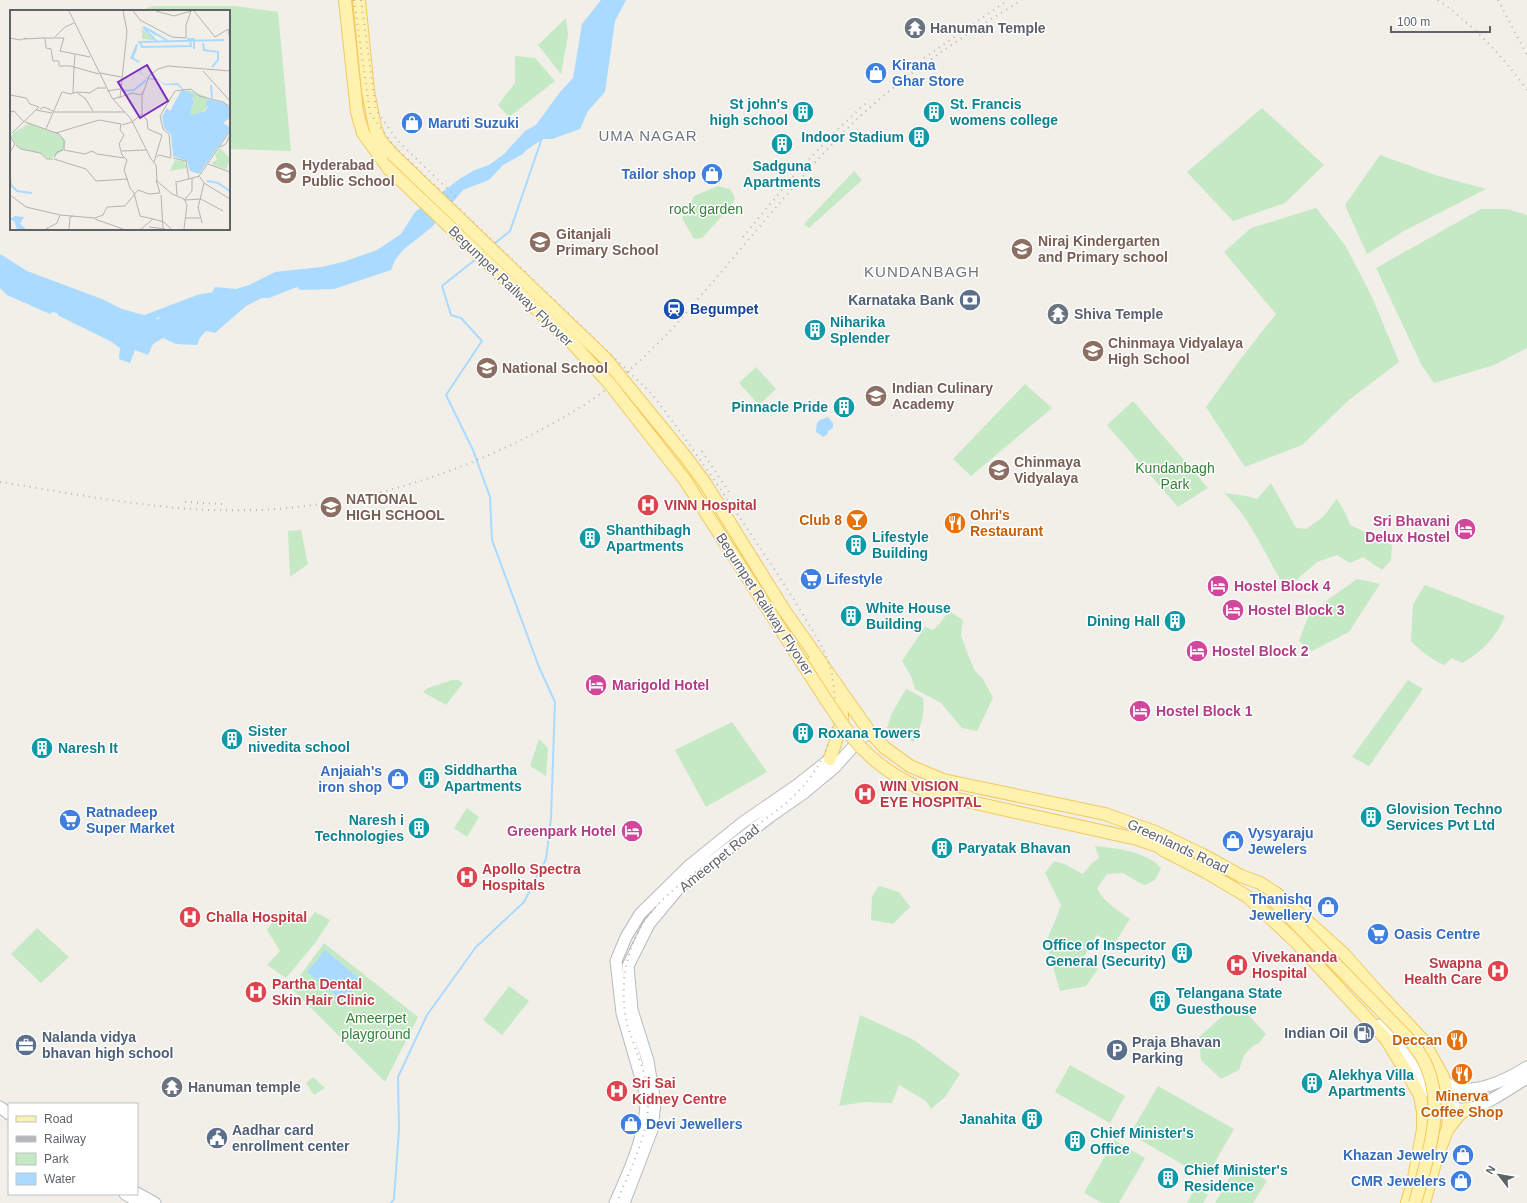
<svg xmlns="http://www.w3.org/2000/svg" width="1527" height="1203" viewBox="0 0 1527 1203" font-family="Arial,sans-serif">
<rect width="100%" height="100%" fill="#f1efe8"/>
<path fill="#c5e8c5" d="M155,6H235L278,12L291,151L229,149V11H142L149,7Z
M566,18L568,35L561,74L538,45Z
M515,56L535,58L555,81L509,117L498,105L515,83Z
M1262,108L1324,165L1285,203L1233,221L1187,172Z
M1380,155L1438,176L1486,189L1402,232L1367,254L1345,205Z
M854,171L862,180L809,228L804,224Z
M718,186L730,189L735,198L731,206L702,238L694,239L682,218L694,196Z
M1316,208L1345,245L1372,297L1399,362L1349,400L1302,445L1245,467L1206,407L1242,357L1276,314L1224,252L1251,228Z
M1481,209H1507L1527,215V348L1494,365L1434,383L1422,366L1376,268Z
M756,367L776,389L759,405L739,383Z
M1025,384L1052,408L971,476L953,459Z
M1133,401L1208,488L1178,507L1107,425Z
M1271,483L1296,528L1306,529L1323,517L1337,499L1346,514L1350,525L1392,545L1391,560L1382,570L1363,557L1350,563L1337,555L1317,562L1286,589C1266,557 1252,520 1224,493L1246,496L1257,499Z
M301,530L308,564L290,577L288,531Z
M1357,579L1380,584L1349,632L1312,651L1299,641L1308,617L1329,599Z
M1425,585L1505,616C1502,622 1500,628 1496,633C1487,646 1476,655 1462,663L1452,658L1444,665C1431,659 1421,651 1411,641L1413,604Z
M949,611L963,620L961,635L968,655L975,671L983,679L993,698L977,731L962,728L941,703L915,689L911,676L902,661L925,627L933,630L940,623Z
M452,680H458L463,683L446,705L423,692L428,688Z
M1408,680L1423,689L1369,766L1352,757Z
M906,689L923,698C925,714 921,728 913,742L904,735L887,728L891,715Z
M732,722L767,772L706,807L675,750Z
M539,739L548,748L546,776L530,766Z
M467,808L479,817L467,837L454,828Z
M1095,846C1115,848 1148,852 1161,868L1155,880L1145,885L1138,882L1123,873L1107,874L1097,888C1103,902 1118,910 1130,919L1114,944L1097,935L1082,960L1098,969L1086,986L1060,991L1046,942L1057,916L1061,905L1045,873L1054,861L1064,864L1083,874L1091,864L1099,858Z
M879,886L899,892L910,907L893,924L871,920L872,896Z
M280,911L308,921L315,912L330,920L316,942L286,978L267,965L280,951L267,930Z
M37,928L69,957L41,983L11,954Z
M324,943L418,1017L385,1082L291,988Z
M509,986L529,1001L502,1035L483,1020Z
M1242,1008L1266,1034L1259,1043L1253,1046L1244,1055L1239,1070L1221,1079L1201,1060L1199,1037L1226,1013Z
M860,1015L914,1040L960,1074L945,1097L931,1109L926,1101L899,1085L892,1103L864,1102L839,1106Z
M1070,1065L1125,1096L1110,1123L1055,1092Z
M313,1077L325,1088L314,1095L306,1083Z
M1158,1086L1234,1129L1206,1178L1130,1134Z
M1114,1140L1145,1158L1119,1203H1102L1084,1193Z
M1237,1164L1251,1170L1267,1181L1253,1203H1215Z
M1195,1188L1208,1195L1203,1203H1187Z"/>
<path fill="#aadaff" d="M601,0H626L615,21L605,92L588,111L580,129L552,139H534L523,154L503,165L489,180L463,190L432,227L403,250L395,260L391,270L334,289L300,290L297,287L269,298H262L246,306L215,333L206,331L200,338L197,345L176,344L163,338L153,344L148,355L135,350L130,363L119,359L120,348L110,341L59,316L57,313L52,312L50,314L7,295L0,288V254L27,271L102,299L122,309L158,319L165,312L168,306L178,303L184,305L193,303L194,298L201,301L208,300L215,287L236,289L249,285L275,272L321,267L343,262L377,250L401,234L415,212L461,178L475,170L489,165L504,154L525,131L536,125L560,92L573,78L582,24Z
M828,417L833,423V428L828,431L827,435L822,437L821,435L816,432C817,420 817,421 828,417Z
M325,950L361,980L344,1002L307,972Z"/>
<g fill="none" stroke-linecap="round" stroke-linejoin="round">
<path stroke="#aadaff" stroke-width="2" d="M494,244L510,231L542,138
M391,1203L394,1199L399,1129L398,1077L427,1015L476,947L524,902L546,859L551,818L555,702L539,667L492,540L490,497L473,450L446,395L482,341L461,318L451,315L442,286L476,259"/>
<path stroke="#aadaff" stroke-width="7" d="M523,148L544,134
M141,320L199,298L219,295"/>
<g stroke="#b6babf" stroke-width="13">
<path id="secondary" d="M1379,1025C1392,1033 1401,1047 1409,1060C1416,1070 1422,1081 1429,1091C1437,1101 1453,1111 1467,1109C1484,1107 1512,1087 1527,1078
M1444,1081C1466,1101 1506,1080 1527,1067
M0,1107L9,1114
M137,1193L155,1203
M125,1194L140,1203
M615,1203C630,1169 647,1134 646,1096L622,1013L616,961L626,937L640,914L690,865L742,823L797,785L830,759
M624,1203L652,1130L655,1103L648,1061L632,1010L628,966L649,924L679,888L697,873L771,816L804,793L835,767L852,748L869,731"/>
</g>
<g stroke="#f2c960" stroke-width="14">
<path id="primary" d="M345,0L357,112L363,133L389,169
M359,0L368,91L375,127L380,140L391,153
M657,437L690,475L761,583
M784,610L869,731L885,748L910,766L943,780L1105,814L1155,832L1203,855L1241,876L1260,883L1277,894L1344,954L1373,987L1422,1039L1443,1077L1447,1092L1449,1117L1448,1128L1437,1156L1424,1203
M812,663C820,674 841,701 842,714C843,724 833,748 830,759
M1137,839L1158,846L1165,851L1206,872L1248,897L1296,942L1386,1039L1412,1081L1420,1096L1423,1112V1129L1414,1178L1407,1203
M1448,1129L1457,1117L1466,1109"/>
</g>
<use href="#secondary" stroke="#fff" stroke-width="11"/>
<use href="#primary" stroke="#fff2af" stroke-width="12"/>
<path stroke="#b6b7b8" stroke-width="2" stroke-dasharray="1 5" stroke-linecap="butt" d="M354,0L370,113L393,145L651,393C690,443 725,496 761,549C776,572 791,594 805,618C817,638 830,657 833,681C841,732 823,771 785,804C759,824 734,843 708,863C687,879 665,894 649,915C625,946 618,989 628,1027C636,1052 648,1076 648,1102C648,1139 629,1169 617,1203
M361,0L376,110L398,141L456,197
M1438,0C1473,25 1502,55 1527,90
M1498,0L1527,55
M924,58L1008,0
M743,237L795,174L836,131L869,100
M702,451L729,492
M0,482C70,493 140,507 210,510C244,511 279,510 313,505C407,493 504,455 584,405C609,389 633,368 654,347C675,328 692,305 711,284C753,235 794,184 838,138C892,82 957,40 1022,0
M185,502L223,504"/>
<g stroke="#f2c960" stroke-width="14" stroke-linecap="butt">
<path id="primary-bridge" d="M391,153L605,358L685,456L705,483L784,610
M389,169L574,345L609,383L685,480L828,703C836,714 843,726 851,736C873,763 903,783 935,794L1137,839
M1272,899L1398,1028C1407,1037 1415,1046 1422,1057C1448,1102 1428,1156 1415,1203"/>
</g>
<use href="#primary-bridge" stroke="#fff2af" stroke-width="12"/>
</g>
<defs>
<g id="temple-disc" transform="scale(1.15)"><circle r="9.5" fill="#6b7280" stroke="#fff"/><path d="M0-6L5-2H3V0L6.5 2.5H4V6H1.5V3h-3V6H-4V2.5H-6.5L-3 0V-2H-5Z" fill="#fff"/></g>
<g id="shop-disc" transform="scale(1.15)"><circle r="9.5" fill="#3f7fe0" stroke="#fff"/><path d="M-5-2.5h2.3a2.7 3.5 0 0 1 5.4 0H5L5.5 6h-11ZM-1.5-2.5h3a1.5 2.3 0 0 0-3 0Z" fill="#fff"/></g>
<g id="building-disc" transform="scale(1.15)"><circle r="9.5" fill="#0f9aa8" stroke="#fff"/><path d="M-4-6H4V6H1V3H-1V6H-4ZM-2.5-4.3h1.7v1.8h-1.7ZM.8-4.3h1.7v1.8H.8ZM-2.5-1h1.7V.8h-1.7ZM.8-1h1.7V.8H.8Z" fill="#fff"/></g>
<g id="school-disc" transform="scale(1.15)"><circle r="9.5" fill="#8d6e63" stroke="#fff"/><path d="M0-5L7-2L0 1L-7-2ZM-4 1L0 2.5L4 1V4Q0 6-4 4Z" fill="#fff"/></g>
<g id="bank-disc" transform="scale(1.15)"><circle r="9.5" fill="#5c6f8a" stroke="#fff"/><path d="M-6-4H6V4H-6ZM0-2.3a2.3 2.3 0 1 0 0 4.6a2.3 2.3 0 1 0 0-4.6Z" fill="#fff"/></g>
<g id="station-disc" transform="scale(1.15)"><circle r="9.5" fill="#1a4fb4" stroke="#fff"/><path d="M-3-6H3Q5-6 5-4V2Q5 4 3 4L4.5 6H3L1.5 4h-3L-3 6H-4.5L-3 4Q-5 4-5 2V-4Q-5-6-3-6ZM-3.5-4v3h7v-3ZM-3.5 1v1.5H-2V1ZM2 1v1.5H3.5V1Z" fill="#fff"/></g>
<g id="university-disc" transform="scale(1.15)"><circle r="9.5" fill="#8d6e63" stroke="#fff"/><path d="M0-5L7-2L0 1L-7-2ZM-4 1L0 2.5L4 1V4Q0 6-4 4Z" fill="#fff"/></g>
<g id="hospital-disc" transform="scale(1.15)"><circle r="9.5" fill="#e0444e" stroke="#fff"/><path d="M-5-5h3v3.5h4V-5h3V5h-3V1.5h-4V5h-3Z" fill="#fff"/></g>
<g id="bar-disc" transform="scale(1.15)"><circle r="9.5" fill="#e8710a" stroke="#fff"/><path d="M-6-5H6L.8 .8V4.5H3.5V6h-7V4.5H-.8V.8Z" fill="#fff"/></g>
<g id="restaurant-disc" transform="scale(1.15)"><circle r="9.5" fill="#e8710a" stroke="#fff"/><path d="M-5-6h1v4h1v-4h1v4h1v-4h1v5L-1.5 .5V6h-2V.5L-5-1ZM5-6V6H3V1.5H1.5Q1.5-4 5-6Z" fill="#fff"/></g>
<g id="hotel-disc" transform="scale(1.15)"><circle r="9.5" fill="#d1479c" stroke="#fff"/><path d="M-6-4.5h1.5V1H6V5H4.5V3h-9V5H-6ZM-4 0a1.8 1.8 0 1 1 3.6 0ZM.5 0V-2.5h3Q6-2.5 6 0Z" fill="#fff"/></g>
<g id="supermarket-disc" transform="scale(1.15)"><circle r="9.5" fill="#3f7fe0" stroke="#fff"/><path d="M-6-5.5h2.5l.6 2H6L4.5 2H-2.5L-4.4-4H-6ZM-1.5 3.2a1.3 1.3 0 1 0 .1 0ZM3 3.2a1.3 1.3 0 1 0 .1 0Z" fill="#fff"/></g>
<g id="fuel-disc" transform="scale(1.15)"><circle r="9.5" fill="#5c6f8a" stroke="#fff"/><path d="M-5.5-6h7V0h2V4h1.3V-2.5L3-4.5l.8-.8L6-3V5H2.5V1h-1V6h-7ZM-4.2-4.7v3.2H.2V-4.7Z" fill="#fff"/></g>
<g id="office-disc" transform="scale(1.15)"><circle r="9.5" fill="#5c6f8a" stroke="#fff"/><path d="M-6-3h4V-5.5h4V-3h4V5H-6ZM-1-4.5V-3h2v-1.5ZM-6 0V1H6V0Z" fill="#fff"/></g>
<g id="parking-disc" transform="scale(1.15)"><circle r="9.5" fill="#5c6f8a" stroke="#fff"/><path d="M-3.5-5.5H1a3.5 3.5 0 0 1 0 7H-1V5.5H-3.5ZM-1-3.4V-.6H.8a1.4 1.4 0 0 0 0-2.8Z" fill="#fff"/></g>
<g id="civic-disc" transform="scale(1.15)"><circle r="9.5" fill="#5c6f8a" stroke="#fff"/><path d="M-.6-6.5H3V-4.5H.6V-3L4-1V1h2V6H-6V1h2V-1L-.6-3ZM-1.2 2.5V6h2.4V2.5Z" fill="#fff"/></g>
</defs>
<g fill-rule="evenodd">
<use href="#temple-disc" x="915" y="28"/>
<use href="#shop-disc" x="876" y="73"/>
<use href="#building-disc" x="803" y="112"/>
<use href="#building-disc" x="934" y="112"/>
<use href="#shop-disc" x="412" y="123"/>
<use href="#building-disc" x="919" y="137"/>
<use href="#building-disc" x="782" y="144"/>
<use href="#school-disc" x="286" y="173"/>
<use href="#shop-disc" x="712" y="174"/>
<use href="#school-disc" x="540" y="242"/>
<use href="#school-disc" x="1022" y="249"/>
<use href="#bank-disc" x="970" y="300"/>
<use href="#station-disc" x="674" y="309"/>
<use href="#temple-disc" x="1058" y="314"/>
<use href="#building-disc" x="815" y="330"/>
<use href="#school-disc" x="1093" y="351"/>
<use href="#university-disc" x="487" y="368"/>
<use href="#university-disc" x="876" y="396"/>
<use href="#building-disc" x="844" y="407"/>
<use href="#university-disc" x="999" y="470"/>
<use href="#hospital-disc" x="648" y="505"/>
<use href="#university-disc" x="331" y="507"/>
<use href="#bar-disc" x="857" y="520"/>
<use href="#restaurant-disc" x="955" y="523"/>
<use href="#hotel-disc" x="1465" y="529"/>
<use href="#building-disc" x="590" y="538"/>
<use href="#building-disc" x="856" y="545"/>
<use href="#supermarket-disc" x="811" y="579"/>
<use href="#hotel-disc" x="1218" y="586"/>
<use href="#hotel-disc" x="1233" y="610"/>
<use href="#building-disc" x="851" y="616"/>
<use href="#building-disc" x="1175" y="621"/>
<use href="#hotel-disc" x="1197" y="651"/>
<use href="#hotel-disc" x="596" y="685"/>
<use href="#hotel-disc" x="1140" y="711"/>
<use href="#building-disc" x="803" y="733"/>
<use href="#building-disc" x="232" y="739"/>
<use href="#building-disc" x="42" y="748"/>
<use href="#building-disc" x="429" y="778"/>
<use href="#shop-disc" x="398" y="779"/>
<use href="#hospital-disc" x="865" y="794"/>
<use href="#building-disc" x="1371" y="817"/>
<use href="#supermarket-disc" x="70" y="820"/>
<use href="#building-disc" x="419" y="828"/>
<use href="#hotel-disc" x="632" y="831"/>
<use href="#shop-disc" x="1233" y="841"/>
<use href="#building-disc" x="942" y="848"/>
<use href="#hospital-disc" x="467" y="877"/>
<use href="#shop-disc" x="1328" y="907"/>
<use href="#hospital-disc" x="190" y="917"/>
<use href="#supermarket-disc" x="1378" y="934"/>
<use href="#building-disc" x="1182" y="953"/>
<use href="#hospital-disc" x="1237" y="965"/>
<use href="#hospital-disc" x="1498" y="971"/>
<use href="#hospital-disc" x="256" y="992"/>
<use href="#building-disc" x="1160" y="1001"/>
<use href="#fuel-disc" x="1364" y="1033"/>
<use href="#restaurant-disc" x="1457" y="1040"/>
<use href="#office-disc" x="26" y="1045"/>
<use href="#parking-disc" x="1117" y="1050"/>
<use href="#restaurant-disc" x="1462" y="1074"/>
<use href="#building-disc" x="1312" y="1083"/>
<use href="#temple-disc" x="172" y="1087"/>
<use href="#hospital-disc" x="617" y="1091"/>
<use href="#building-disc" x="1032" y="1119"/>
<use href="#shop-disc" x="631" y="1124"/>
<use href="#civic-disc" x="217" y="1138"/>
<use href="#building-disc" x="1075" y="1141"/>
<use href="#shop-disc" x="1463" y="1155"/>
<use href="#building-disc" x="1168" y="1178"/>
<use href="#shop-disc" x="1461" y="1181"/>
</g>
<g text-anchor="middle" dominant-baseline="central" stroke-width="3" stroke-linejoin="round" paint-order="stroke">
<g font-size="14" font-weight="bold" fill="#5b616d" stroke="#fff" text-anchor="start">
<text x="930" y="28">Hanuman Temple</text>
<text x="1074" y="314">Shiva Temple</text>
<text x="188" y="1087">Hanuman temple</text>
</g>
<g font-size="14" font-weight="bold" fill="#366cbe" stroke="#fff" text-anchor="start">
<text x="892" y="65">Kirana<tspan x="892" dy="16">Ghar Store</tspan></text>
<text x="428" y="123">Maruti Suzuki</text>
<text x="696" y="174" text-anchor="end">Tailor shop</text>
<text x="826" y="579">Lifestyle</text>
<text x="382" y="771" text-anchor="end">Anjaiah's<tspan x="382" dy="16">iron shop</tspan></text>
<text x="86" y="812">Ratnadeep<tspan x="86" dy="16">Super Market</tspan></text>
<text x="1248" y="833">Vysyaraju<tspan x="1248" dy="16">Jewelers</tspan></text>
<text x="1312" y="899" text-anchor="end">Thanishq<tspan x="1312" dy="16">Jewellery</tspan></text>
<text x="1394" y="934">Oasis Centre</text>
<text x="646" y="1124">Devi Jewellers</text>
<text x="1448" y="1155" text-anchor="end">Khazan Jewelry</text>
<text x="1446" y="1181" text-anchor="end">CMR Jewelers</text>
</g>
<g font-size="14" font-weight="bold" fill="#0d838f" stroke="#fff" text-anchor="start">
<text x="788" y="104" text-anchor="end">St john's<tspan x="788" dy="16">high school</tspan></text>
<text x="950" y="104">St. Francis<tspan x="950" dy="16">womens college</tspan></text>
<text x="904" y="137" text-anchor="end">Indoor Stadium</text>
<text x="782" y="166" text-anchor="middle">Sadguna<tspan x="782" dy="16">Apartments</tspan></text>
<text x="830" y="322">Niharika<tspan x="830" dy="16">Splender</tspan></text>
<text x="828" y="407" text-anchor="end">Pinnacle Pride</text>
<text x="606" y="530">Shanthibagh<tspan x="606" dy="16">Apartments</tspan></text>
<text x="872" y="537">Lifestyle<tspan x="872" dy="16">Building</tspan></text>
<text x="866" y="608">White House<tspan x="866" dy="16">Building</tspan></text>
<text x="1160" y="621" text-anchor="end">Dining Hall</text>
<text x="248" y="731">Sister<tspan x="248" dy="16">nivedita school</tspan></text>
<text x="818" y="733">Roxana Towers</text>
<text x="58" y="748">Naresh It</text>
<text x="444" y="770">Siddhartha<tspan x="444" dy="16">Apartments</tspan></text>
<text x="1386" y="809">Glovision Techno<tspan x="1386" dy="16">Services Pvt Ltd</tspan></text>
<text x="404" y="820" text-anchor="end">Naresh i<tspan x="404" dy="16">Technologies</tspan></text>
<text x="958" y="848">Paryatak Bhavan</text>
<text x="1166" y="945" text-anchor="end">Office of Inspector<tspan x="1166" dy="16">General (Security)</tspan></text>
<text x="1176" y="993">Telangana State<tspan x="1176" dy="16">Guesthouse</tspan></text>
<text x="1328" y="1075">Alekhya Villa<tspan x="1328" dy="16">Apartments</tspan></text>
<text x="1016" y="1119" text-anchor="end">Janahita</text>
<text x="1090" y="1133">Chief Minister's<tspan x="1090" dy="16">Office</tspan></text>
<text x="1184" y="1170">Chief Minister's<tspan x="1184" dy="16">Residence</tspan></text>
</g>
<g font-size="14" font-weight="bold" fill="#785e54" stroke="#fff" text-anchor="start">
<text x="302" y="165">Hyderabad<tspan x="302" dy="16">Public School</tspan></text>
<text x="556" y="234">Gitanjali<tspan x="556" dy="16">Primary School</tspan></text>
<text x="1038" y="241">Niraj Kindergarten<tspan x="1038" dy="16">and Primary school</tspan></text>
<text x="1108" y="343">Chinmaya Vidyalaya<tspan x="1108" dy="16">High School</tspan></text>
<text x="502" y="368">National School</text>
<text x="892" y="388">Indian Culinary<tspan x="892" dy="16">Academy</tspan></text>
<text x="1014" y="462">Chinmaya<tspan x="1014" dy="16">Vidyalaya</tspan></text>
<text x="346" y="499">NATIONAL<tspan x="346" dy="16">HIGH SCHOOL</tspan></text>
</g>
<g font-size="14" fill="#348238" stroke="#fff">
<text x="706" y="209">rock garden</text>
<text x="1175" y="468">Kundanbagh<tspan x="1175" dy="16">Park</tspan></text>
<text x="376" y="1018">Ameerpet<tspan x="376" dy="16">playground</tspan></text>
</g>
<g font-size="14" fill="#5f6368" stroke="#fff">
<text transform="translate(511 286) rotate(44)">Begumpet Railway Flyover</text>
<text transform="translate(765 604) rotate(57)">Begumpet Railway Flyover</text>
<text transform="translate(1178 846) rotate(25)">Greenlands Road</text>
<text transform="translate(719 858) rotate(-39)">Ameerpet Road</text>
</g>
<g font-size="14" font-weight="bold" fill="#4e5e75" stroke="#fff" text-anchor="start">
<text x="954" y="300" text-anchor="end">Karnataka Bank</text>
<text x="1348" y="1033" text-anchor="end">Indian Oil</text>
<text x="42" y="1037">Nalanda vidya<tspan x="42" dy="16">bhavan high school</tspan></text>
<text x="1132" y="1042">Praja Bhavan<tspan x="1132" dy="16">Parking</tspan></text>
<text x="232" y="1130">Aadhar card<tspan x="232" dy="16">enrollment center</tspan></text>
</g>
<g font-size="14" font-weight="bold" fill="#164399" stroke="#fff" text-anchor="start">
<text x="690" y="309">Begumpet</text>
</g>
<g font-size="14" font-weight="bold" fill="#be3a42" stroke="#fff" text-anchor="start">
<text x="664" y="505">VINN Hospital</text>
<text x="880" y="786">WIN VISION<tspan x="880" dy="16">EYE HOSPITAL</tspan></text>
<text x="482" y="869">Apollo Spectra<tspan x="482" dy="16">Hospitals</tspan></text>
<text x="206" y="917">Challa Hospital</text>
<text x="1252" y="957">Vivekananda<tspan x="1252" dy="16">Hospital</tspan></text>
<text x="1482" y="963" text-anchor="end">Swapna<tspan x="1482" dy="16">Health Care</tspan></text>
<text x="272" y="984">Partha Dental<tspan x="272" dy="16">Skin Hair Clinic</tspan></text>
<text x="632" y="1083">Sri Sai<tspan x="632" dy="16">Kidney Centre</tspan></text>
</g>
<g font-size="14" font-weight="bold" fill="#c56008" stroke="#fff" text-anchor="end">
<text x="970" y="515" text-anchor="start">Ohri's<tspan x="970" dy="16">Restaurant</tspan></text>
<text x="842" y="520">Club 8</text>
<text x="1442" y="1040">Deccan</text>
<text x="1462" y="1096" text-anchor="middle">Minerva<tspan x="1462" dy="16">Coffee Shop</tspan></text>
</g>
<g font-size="14" font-weight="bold" fill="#b23c85" stroke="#fff" text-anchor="start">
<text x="1450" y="521" text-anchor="end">Sri Bhavani<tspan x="1450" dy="16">Delux Hostel</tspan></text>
<text x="1234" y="586">Hostel Block 4</text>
<text x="1248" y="610">Hostel Block 3</text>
<text x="1212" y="651">Hostel Block 2</text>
<text x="612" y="685">Marigold Hotel</text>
<text x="1156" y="711">Hostel Block 1</text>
<text x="616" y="831" text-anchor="end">Greenpark Hotel</text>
</g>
<g font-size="15" letter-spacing="1" fill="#70757a" stroke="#fff">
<text x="648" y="135">UMA NAGAR</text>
<text x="922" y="271">KUNDANBAGH</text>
</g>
</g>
<g transform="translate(10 10)">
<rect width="220" height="220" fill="#f1efe8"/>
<path d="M132,19L143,28V30L132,29ZM176,79L197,87L199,96L191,103V107L190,104L181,105V98L184,93ZM20,113L48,124L56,131L54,140L39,149L30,143L10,139L1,128L3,123ZM210,138L220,149L216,159L203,155L202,152L207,150L205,145ZM165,150L174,151L177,158L160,161Z" fill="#c5e8c5"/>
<path d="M127,34V39L123,48L130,53L131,63L135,67L147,69L155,74L168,73L174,80L185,85L182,88L184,93L181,98V105L195,101L199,96L195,95L198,89L214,93L220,98V108L213,113L220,117V120L189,164L180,161L177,151L163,146L161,124L154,118L152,106L157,98L160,101L172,79L167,75H155L148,70H142L136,68L130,63V53L120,48ZM5,206L14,207L10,214L16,219H7L4,211L0,209Z" fill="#aadaff"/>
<path fill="none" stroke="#aadaff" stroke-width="2" d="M133,17L147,32M134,17L147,25M138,19L158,31M177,29H184V39M128,32L214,30M130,32L132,37L181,36L180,31M193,33L194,40L208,42V50L202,57M127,34L122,48L129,52M201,75L202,88M112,81L124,80L136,70M182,160L189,146M0,167L1,175L7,181L22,183M197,171L208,173L220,181"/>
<path fill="none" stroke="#b3b3b1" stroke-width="1" d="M59,1L102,88L121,109L141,149L146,155L147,171L162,184L174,189L177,195M123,1L130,10L162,27L176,28V15L181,1M146,1L164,6L181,1M184,1L205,27L218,19L220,30M45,27L55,17L64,13M0,28L10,30L16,28M32,28H54L50,41M35,28L36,38L41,39L43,51H49V56M14,29L33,28M50,41L80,47M49,56H60L89,64M64,58L65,44M193,61L220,91M90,63L111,67M97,81L110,79M67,82L80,83L87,78H96M63,83L64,57M0,85L16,88L20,94L29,97L2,123M75,88L83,101M110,88L117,21L113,1M103,89L123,83L130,85L133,82M30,99L34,97L43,101M26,100L42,103M0,102L4,101L14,112M43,102H115M132,104L137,110L138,119L152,125L144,152M15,112L49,124L54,130V140M112,115L122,112L132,104V86L139,66L148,59L158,56L220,61M36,119L52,82L61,84L66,82L76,89M0,121L1,128L5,134L0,142M46,123L89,110L111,114L110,120L114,125L109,134L112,145L117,150L114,160L120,178L124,183M6,135L11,139L30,143L37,149H43M210,137L216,134L220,125M54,140L75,144L82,141L87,144L114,148M112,141L136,140M147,147L149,145L161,148M161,147L159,124L153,119L150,106L165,81L181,79L189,86L213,92L220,97M44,148L47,142L53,140M163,148L176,151L179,169M44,149L76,159L86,171L118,169M198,154L220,162M189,166L220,121M146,170L150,183M166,171L167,185M167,172L190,166M194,173L220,189M124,183L130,206L143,209M0,185L16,197L50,205M151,185L153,219M174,190L182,181V168M175,190L191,189L213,201M188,197L192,213M188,198L194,173L190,167M175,208H190M85,209L113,219M143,209L154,212L161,219M139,217L155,219M36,219L47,213L50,205L85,208L93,205L97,197L115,196L128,180L139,184L150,183M59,219L60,207L64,206M131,219L143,209M174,219L177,195"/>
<path fill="#7b2cbf" fill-opacity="0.15" stroke="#7b2cbf" stroke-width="2" d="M137,55L158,91L130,108L108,72Z"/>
<rect width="220" height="220" fill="none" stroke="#5f6368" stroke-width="2"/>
</g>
<rect x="8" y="1103" width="130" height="92" fill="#ffffff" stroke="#bfc1c3"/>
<rect x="16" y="1116" width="20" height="6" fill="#fff2af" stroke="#bfc1c3"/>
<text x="44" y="1123" font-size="12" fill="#5f6368">Road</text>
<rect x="16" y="1136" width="20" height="6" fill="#b6b7b8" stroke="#bfc1c3"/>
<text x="44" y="1143" font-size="12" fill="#5f6368">Railway</text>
<rect x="16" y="1153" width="20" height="12" fill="#c5e8c5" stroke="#bfc1c3"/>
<text x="44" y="1163" font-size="12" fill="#5f6368">Park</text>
<rect x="16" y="1173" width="20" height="12" fill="#aadaff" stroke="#bfc1c3"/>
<text x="44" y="1183" font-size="12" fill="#5f6368">Water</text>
<g transform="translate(1499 1175) rotate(301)" stroke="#ffffff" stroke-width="3" paint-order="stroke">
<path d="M0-3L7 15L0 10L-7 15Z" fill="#5f6368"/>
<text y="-6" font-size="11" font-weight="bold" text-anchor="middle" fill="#5f6368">N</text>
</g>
<path d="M1391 26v6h99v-6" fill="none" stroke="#5f6368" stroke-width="2"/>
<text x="1397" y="26" font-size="12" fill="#5f6368" stroke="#ffffff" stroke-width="3" paint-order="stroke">100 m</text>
</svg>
